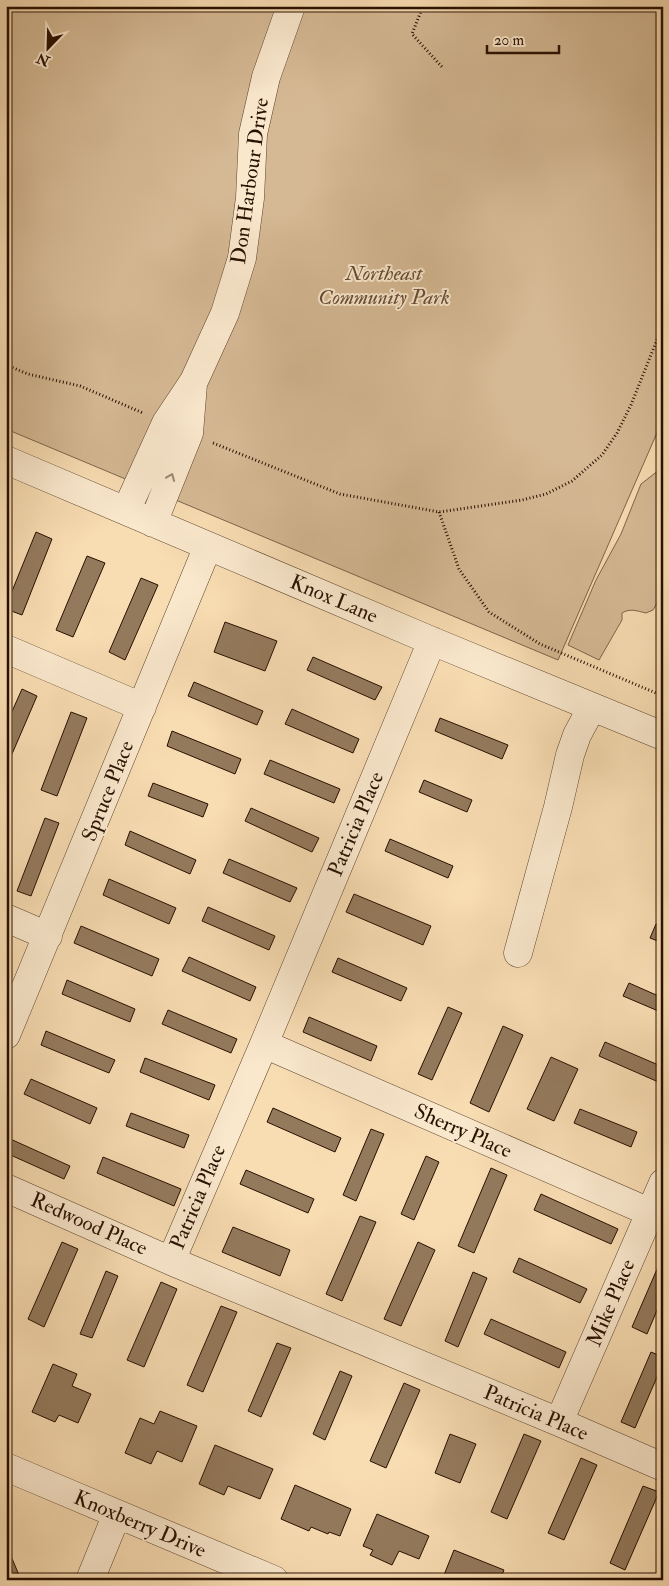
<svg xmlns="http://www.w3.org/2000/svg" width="669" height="1586" viewBox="0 0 669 1586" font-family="'IM FELL Double Pica',serif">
<rect width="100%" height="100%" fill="#f8dcb2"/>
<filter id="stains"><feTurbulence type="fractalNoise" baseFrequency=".004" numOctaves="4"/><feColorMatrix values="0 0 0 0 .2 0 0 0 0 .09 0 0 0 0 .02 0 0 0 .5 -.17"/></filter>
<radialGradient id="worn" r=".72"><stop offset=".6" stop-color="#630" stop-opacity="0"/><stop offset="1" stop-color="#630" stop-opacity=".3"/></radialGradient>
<path fill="#d5b994" stroke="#7e644a" d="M6,6H663V419L558,660L6,429Z
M663,467V593L653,610L646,613C637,611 630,608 622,613V620L599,660L568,645L596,580L621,534L641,484Z"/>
<path fill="#947a5d" stroke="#281000" d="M36,532L52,539L22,615L6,609V606Z
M87,556L105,563L73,637L56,630Z
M141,578L158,585L125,660L109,652Z
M225,622L277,641L265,671L214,652Z
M313,657L382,687L375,700L307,670Z
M194,682L263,711L257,725L188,696Z
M22,689L37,696L6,768V725Z
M292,709L359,739L353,753L285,724Z
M71,712L87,718L57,796L41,790Z
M440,718L508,745L502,759L435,731Z
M172,731L241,759L235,774L167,746Z
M270,760L340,789L334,803L264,774Z
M424,780L472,800L467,812L419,792Z
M153,783L208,804L203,817L148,796Z
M251,808L319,838L312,852L245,821Z
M45,818L59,823L31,896L17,891Z
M130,831L196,860L190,874L125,845Z
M390,839L453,866L448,878L385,851Z
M229,859L297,888L290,902L223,873Z
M109,879L176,908L169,924L103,895Z
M354,894L431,926L423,945L346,912Z
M208,907L275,936L269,950L202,921Z
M656,924L663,926V943L650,938Z
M81,926L159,959L152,976L74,943Z
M189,957L256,987L250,1001L182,971Z
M338,958L407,988L401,1001L332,972Z
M67,980L135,1009L130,1022L62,994Z
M629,983L663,998V1013L623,996Z
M448,1007L462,1013L432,1080L418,1074Z
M168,1010L237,1039L231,1053L162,1024Z
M309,1017L377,1046L371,1061L303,1032Z
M503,1026L523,1035L489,1112L470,1103Z
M46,1031L115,1060L109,1073L41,1045Z
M605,1042L663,1067V1084L599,1056Z
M551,1057L578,1069L554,1121L527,1109Z
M145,1058L215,1085L209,1100L140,1072Z
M31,1079L97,1108L90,1124L24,1094Z
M273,1108L341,1138L335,1152L267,1122Z
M580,1109L637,1132L631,1147L574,1123Z
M131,1113L189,1135L184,1148L126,1126Z
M371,1129L384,1134L356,1201L343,1195Z
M6,1137L70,1166L64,1179L6,1153Z
M426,1156L439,1162L414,1220L401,1214Z
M103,1157L181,1189L174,1206L97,1173Z
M491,1168L507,1175L474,1253L458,1246Z
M246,1170L314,1199L308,1213L240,1184Z
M541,1194L618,1229L611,1244L534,1210Z
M360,1216L376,1222L342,1301L326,1294Z
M233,1227L290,1250L280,1276L222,1252Z
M62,1242L78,1249L44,1327L28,1319Z
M418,1242L435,1250L401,1326L384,1319Z
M519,1258L587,1289L580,1303L513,1272Z
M661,1260H663V1296L647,1334L632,1327Z
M106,1271L118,1276L92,1338L80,1334Z
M473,1272L487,1278L458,1347L445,1341Z
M161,1282L177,1289L144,1367L127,1360Z
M221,1306L237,1312L203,1392L187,1385Z
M491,1319L566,1352L559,1368L484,1334Z
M277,1343L291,1348L261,1417L248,1411Z
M651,1352L663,1357V1363L635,1428L621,1422Z
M53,1364L77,1374L72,1386L91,1394L78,1423L59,1415L55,1422L32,1412Z
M340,1371L352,1376L325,1440L313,1434Z
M404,1383L420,1390L386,1468L370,1461Z
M160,1411L197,1426L182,1462L157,1451L151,1464L125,1453L140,1418L154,1424Z
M450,1434L476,1444L460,1483L435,1473Z
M524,1434L541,1441L507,1519L491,1512Z
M215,1445L273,1469L260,1499L228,1486L224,1495L199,1484Z
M581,1458L597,1465L564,1540L548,1533Z
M295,1485L351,1509L340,1536L329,1532L328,1534L311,1527L309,1531L281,1519Z
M643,1486L659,1492L625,1570L610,1563Z
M377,1514L429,1536L419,1559L399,1551L392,1565L370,1555L373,1550L363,1546Z
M6,1544L21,1580H6Z
M454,1550L504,1570L500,1580H442Z"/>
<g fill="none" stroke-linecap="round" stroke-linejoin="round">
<g stroke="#5c432c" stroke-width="29">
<path id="minor" d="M6,460L432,641L663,736
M126,511L166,423L194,381L225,313L242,258L250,198L253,134L266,77L291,6
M153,523L189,433L193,384
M6,649L142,707
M6,918L48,936
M518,953L558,807L570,755L577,735L592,707
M6,1035L208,546
M264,1044L663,1218
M6,1188L171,1261L559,1422L663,1467
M171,1261L264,1044L432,641
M559,1422L663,1183
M6,1467L274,1580
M90,1580L117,1514"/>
</g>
<path stroke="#281000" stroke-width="3" stroke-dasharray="1 2.5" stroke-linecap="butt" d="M423,6L412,34L443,68
M6,365L28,374L80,386L143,413
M213,443L340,494L439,512L522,500L546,494L572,481L602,455L617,433L631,405L663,325
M439,512L459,569L489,612L540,644L663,696"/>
<use href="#minor" stroke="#fae8cd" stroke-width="28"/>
</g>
<defs><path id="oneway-chevron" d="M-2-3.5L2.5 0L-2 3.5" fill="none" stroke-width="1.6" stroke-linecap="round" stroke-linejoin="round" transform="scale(1.25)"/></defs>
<use stroke="#9c8771" href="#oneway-chevron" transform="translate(171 477) rotate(-68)"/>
<g text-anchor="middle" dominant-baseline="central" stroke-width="4" stroke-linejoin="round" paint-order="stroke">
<g font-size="21" fill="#281000" stroke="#fae8cd">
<text transform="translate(250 181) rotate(-82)">Don Harbour Drive</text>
<text transform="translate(334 599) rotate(23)">Knox Lane</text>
<text transform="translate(108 791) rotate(-68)">Spruce Place</text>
<text transform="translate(356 824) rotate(-67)">Patricia Place</text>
<text transform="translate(463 1131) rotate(24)">Sherry Place</text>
<text transform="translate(198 1197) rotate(-67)">Patricia Place</text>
<text transform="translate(89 1224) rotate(24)">Redwood Place</text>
<text transform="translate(611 1303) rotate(-67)">Mike Place</text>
<text transform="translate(536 1413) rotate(23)">Patricia Place</text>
<text transform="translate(140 1524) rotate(23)">Knoxberry Drive</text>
</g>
<g font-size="21" font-style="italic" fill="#654b34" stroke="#fae8cd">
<text x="384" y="273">Northeast<tspan x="384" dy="24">Community Park</tspan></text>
</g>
</g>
<rect width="669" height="1586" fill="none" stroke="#f8dcb2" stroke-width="25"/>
<rect x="8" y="8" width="654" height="1571" fill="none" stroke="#281000" stroke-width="2.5"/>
<rect x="12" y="12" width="644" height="1561" fill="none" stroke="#281000"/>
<g transform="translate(48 48) rotate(203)" stroke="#fae8cd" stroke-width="4" paint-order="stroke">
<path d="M0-4L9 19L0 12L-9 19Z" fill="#281000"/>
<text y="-8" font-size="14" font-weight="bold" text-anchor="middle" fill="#281000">N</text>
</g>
<path d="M487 45v8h72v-8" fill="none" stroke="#281000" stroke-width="2.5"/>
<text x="494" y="45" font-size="15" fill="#281000" stroke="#fae8cd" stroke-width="4" paint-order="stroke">20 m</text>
<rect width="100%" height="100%" filter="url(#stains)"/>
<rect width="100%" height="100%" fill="url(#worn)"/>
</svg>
